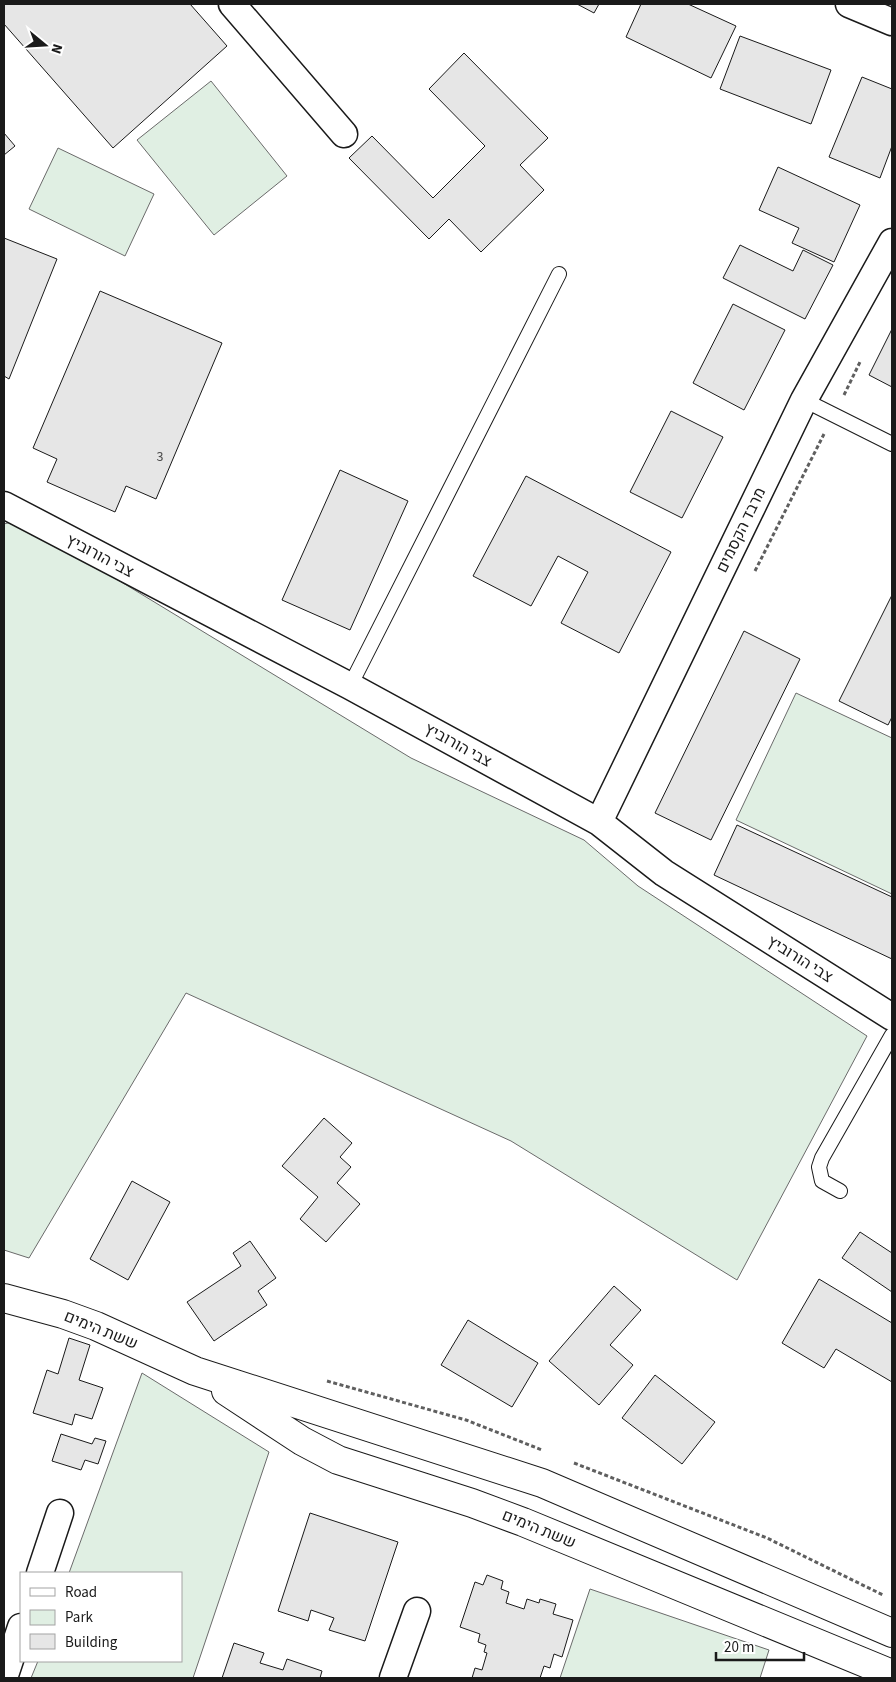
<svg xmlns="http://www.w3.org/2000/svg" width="896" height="1682" viewBox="0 0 896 1682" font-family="'Source Sans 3',Heebo,sans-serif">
<rect width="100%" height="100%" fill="#fff"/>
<path fill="#e0efe3" stroke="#6a6a6a" d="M211,81L287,176L214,235L137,140Z
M58,148L154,194L125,256L29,209Z
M11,522L49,538L411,758L584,840L638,886L867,1036L737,1280L511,1141L186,993L29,1258L4,1250V524Z
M796,693L892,738V894L736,820Z
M142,1373L269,1452L193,1678H31L38,1661H181V1573H69Z
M590,1589L769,1650L760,1678H560Z"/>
<path fill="#e6e6e6" stroke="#1a1a1a" d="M4,4H190L227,46L113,148L4,24Z
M577,4H599L594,13Z
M641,4H688L736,26L711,78L626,37Z
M740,36L831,70L811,124L720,89Z
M464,53L548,138L520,165L544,190L481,252L449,219L429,239L349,158L372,136L433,198L485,146L429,89Z
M862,77L892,89V146L880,178L829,157Z
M4,133L15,146L4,155Z
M778,167L860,205L834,262L792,243L799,228L759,210Z
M4,238L57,259L9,379L4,376Z
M740,245L793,271L803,250L833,265L805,319L723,278Z
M100,291L222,343L156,499L126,486L115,512L47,482L57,459L33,448Z
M733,304L785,330L744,410L693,383Z
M892,329V387L869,375Z
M671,411L723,437L682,518L630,492Z
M340,470L408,501L350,630L282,600Z
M526,476L671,552L619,653L561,623L588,572L558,556L531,606L473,576Z
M892,595V717L888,725L839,701Z
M744,631L800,659L711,840L655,813Z
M737,825L892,897V959L714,875Z
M324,1118L352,1143L340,1157L351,1167L337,1183L360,1204L326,1242L300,1219L318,1197L282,1166Z
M132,1181L170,1202L128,1280L90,1259Z
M860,1232L892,1253V1292L842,1258Z
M250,1241L276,1278L258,1291L267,1305L214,1341L187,1302L241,1266L233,1253Z
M819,1279L892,1323V1382L836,1349L824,1368L782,1343Z
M614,1286L641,1310L610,1345L633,1365L599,1405L549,1361Z
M468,1320L538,1363L512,1407L441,1365Z
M69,1338L90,1345L79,1380L103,1388L92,1419L75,1414L72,1425L33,1413L47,1370L58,1374Z
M655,1375L715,1422L682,1464L622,1418Z
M61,1434L92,1444L95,1438L106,1441L98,1464L85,1460L81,1470L52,1461Z
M310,1513L398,1542L365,1641L329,1630L334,1618L311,1610L308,1621L278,1611Z
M487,1575L503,1581L501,1589L509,1592L506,1603L524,1609L527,1599L539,1603L540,1599L556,1604L553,1614L573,1620L562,1657L554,1654L550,1668L544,1666L540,1678H472L475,1668L482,1670L487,1653L484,1652L486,1645L478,1642L480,1634L460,1627L475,1582L483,1585Z
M234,1643L264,1653L260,1663L283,1670L287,1659L322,1671L320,1678H222Z"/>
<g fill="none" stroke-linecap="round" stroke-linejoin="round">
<g stroke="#1a1a1a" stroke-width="16">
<path id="service" d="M804,400L892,444
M350,686L559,274
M840,1191L822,1181L819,1167L822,1158L892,1035"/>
</g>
<g stroke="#1a1a1a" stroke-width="29">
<path id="minor" d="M232,4L344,134
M849,4L892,22
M4,505L350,686L599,822L664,873L892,1017
M599,822L804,400L892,242
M40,1573L60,1513
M4,1678L21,1627
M393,1678L417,1611"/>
</g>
<g stroke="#1a1a1a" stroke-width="30">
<path id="tertiary" d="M4,1298L63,1314L96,1326L195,1371L542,1483L892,1633
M226,1391L302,1441L338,1460L472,1503L523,1522L892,1674"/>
</g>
<path stroke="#5f5f5f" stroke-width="3" stroke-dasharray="4 2.5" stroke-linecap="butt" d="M844,395L860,362
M755,571L824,434
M327,1381L466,1420L542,1450
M574,1463L767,1538L883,1595"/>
<use href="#service" stroke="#fff" stroke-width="14"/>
<use href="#minor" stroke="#fff" stroke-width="26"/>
<use href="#tertiary" stroke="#fff" stroke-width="28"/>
</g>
<g text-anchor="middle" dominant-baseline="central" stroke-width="4" stroke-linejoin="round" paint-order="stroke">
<g font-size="14" fill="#4d4d4d">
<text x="160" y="457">3</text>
</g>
<g font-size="16" fill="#1a1a1a" stroke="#fff">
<text transform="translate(741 530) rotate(-64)">מרבד הקסמים</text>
<text transform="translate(100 556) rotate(28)">צבי הורוביץ</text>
<text transform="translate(458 745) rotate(29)">צבי הורוביץ</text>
<text transform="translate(800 959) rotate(32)">צבי הורוביץ</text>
<text transform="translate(101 1330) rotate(22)">ששת הימים</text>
<text transform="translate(539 1529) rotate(22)">ששת הימים</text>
</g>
</g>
<rect width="896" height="1682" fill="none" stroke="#1a1a1a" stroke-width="10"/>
<rect x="20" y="1572" width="162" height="90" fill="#ffffff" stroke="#a3a3a3"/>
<rect x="30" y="1588" width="25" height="8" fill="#ffffff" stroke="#a3a3a3"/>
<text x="65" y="1597" font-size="15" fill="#1a1a1a">Road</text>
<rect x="30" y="1610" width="25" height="15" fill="#e0efe3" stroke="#a3a3a3"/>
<text x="65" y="1622" font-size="15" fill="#1a1a1a">Park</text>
<rect x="30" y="1634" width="25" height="15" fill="#e6e6e6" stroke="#a3a3a3"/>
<text x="65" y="1647" font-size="15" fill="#1a1a1a">Building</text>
<g transform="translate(45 45) rotate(108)" stroke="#ffffff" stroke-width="4" paint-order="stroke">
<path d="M0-4L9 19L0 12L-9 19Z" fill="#1a1a1a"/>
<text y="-8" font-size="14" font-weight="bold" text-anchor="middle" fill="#1a1a1a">N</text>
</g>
<path d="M716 1652v8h88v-8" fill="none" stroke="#1a1a1a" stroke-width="2.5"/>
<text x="724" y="1652" font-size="15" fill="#1a1a1a" stroke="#ffffff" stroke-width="4" paint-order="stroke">20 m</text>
</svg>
